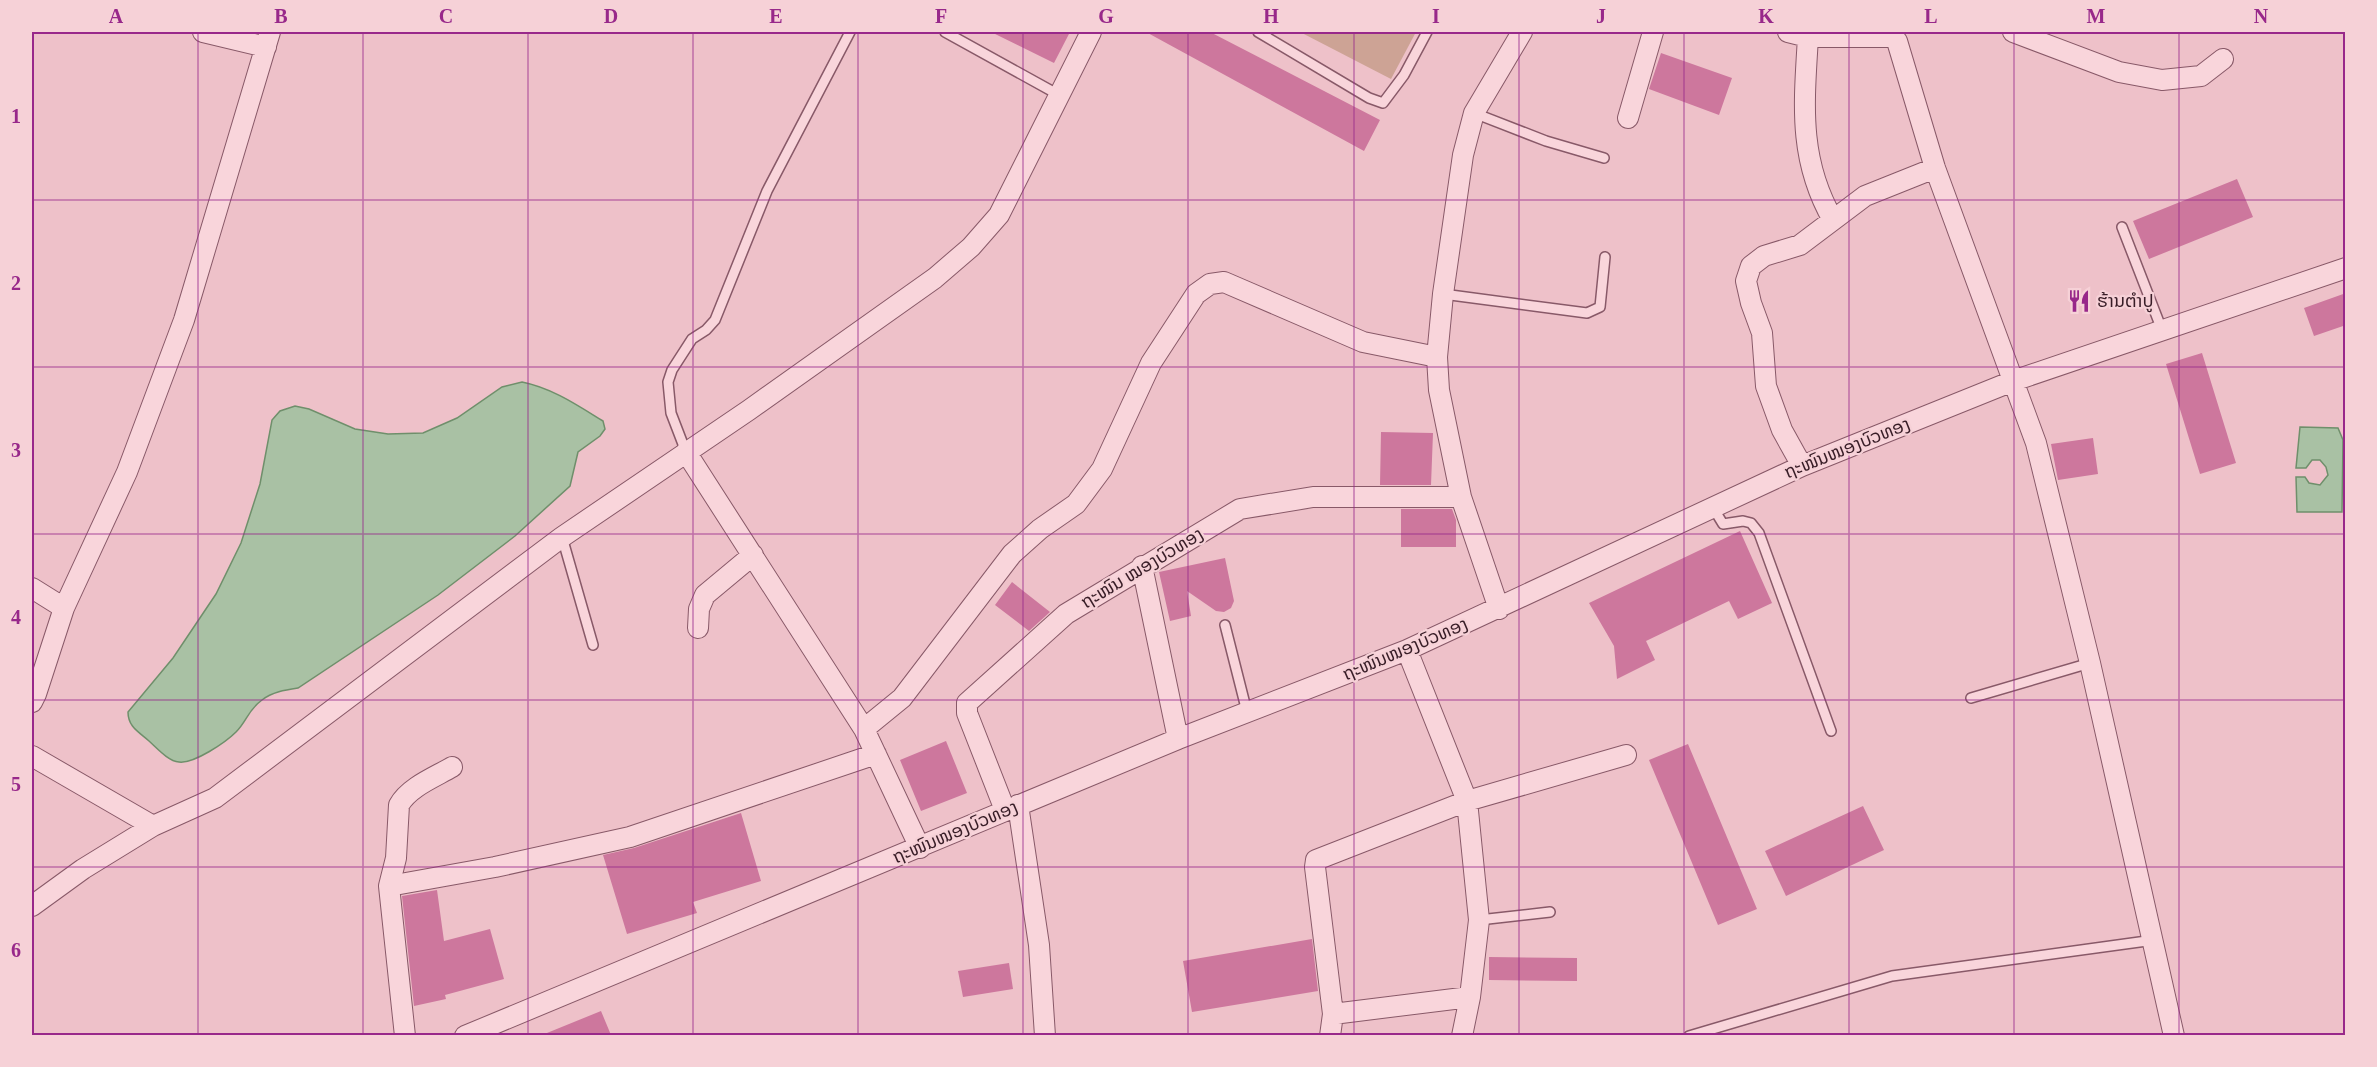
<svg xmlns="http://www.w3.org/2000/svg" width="2377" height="1067" viewBox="0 0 2377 1067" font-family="'Times New Roman','Noto Sans Lao',serif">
<rect width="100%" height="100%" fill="#eec1c9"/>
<path fill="#cda395" d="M1300,32H1416L1391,79Z"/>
<path fill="#a9c1a4" stroke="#6f8f6b" stroke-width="1.5" d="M522,382C552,388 577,405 603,421L605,429L600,436L578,452L570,486L515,536L438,595L298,688C285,690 272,692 262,700C248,710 247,721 236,732C226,742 194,764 179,762C168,761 157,748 149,741C139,732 128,727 128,712L173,658L216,594L241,543L260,484L272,420L280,411L295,406L309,409L355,429L388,434L423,433L457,418L502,387Z
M2300,427L2338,428L2343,440L2342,512H2297L2296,477H2305L2309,483L2320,485L2328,475L2326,467L2320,460H2312L2306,468H2296Z"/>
<path fill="#cd779d" d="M991,32H1070L1054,63Z
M1146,32H1210L1380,120L1364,151Z
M1661,53L1732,78L1719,115L1649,89Z
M2237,179L2253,217L2149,259L2133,221Z
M2346,293V325L2314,336L2304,308Z
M2202,353L2236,463L2200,474L2166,364Z
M1381,432L1433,433L1431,485H1380Z
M2093,438L2098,474L2058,480L2051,444Z
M1401,509H1452L1456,520V547H1401Z
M1740,531L1772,603L1738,619L1729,601L1646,641L1655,660L1617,679L1614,646L1589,603Z
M1225,558L1234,601L1231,608L1224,612L1216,611L1187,591L1191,616L1170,621L1159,572Z
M1012,582L1050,612L1029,631L995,605Z
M946,741L967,793L921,811L900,760Z
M1688,744L1757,909L1718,925L1649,760Z
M1863,806L1884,850L1786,896L1765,851Z
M741,813L761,881L693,902L697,913L627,934L603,855L634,848Z
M437,890L444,941L490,929L504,979L445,995L446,999L414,1006L402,896Z
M1312,939L1318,991L1192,1012L1183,961Z
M1489,957L1577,958V981L1489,980Z
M1009,963L1013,989L963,997L958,971Z
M601,1011L611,1035H542Z"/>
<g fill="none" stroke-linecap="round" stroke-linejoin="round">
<g stroke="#885968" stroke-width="12">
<path id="lane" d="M945,32L1059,95
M1258,32L1369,98L1383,103L1404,75L1427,32
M1474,113L1546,141L1604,158
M2122,227L2162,330
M1443,294L1587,313L1600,307L1605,257
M686,452L671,413L668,382L672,370L692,339L706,330L715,320L767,191L850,32
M1712,506L1723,524L1743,521L1751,523L1759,533L1831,731
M562,537L593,645
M1225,625L1247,712
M1971,698L2090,663
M1479,920L1550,912
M1689,1036L1892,976L2154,940"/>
</g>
<g stroke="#885968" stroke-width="22">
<path id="street" d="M203,32L266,47
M1788,32L1808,37H1893L1897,41L1935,168L2036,443L2090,663L2174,1036
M2013,32L2119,72L2162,80L2201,76L2223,59
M1808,37C1804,104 1798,159 1833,220
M1628,118L1653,32
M686,452L864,729L920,848
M1802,466L1782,430L1766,386L1762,333L1751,303L1746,281L1751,266L1764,256L1800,245L1865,196L1935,168
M1142,566L1178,739
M32,588L64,608
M1499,609L1461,497L1439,390L1437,357L1443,294L1463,155L1474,113L1522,32
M698,628L699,609L705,595L753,555
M1407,650L1467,801L1479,920L1470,997L1462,1036
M32,702L36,694L64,608L127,472L184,320L270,32
M864,729L902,698L1012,554L1040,529L1076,504L1102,469L1151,363L1196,294L1210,284L1224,282L1363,342L1437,357
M32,756L153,826
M1018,805L1039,945L1045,1036
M1005,810L967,713V703L1066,614L1240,509L1313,497H1461
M389,886L495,867L630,837L876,754
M32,906L83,869L153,826L215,798L562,537L749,410L935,278L971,247L999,215L1091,32
M1333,1014L1470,997
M405,1036L389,886L396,858L399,805C409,787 435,777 452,767
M465,1036L1178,739L1407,650L1802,466L2013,381L2346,268
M1330,1036L1333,1014L1315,867L1316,860L1467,801L1626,755"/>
</g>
<use href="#lane" stroke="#f9d5db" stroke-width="9"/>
<use href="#street" stroke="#f9d5db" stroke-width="20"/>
</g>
<path fill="none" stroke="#98288a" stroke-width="1.5" stroke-opacity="0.55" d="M198,32V1036M363,32V1036M528,32V1036M693,32V1036M858,32V1036M1023,32V1036M1188,32V1036M1354,32V1036M1519,32V1036M1684,32V1036M1849,32V1036M2014,32V1036M2179,32V1036M32,200H2346M32,367H2346M32,534H2346M32,700H2346M32,867H2346"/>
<defs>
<g id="restaurant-bare" transform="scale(1.8)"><path d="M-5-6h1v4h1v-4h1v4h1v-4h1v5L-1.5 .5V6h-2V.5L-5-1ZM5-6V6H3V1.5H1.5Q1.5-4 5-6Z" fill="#98288a" stroke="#f6d1d7" stroke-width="2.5" paint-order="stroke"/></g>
</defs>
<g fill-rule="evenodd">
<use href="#restaurant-bare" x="2079" y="301"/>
</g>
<g text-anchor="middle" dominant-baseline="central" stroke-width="4.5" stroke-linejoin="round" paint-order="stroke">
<g font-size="18" fill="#381d27" stroke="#f6d1d7" text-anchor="start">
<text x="2097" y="301">ຮ້ານຕຳປູ</text>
</g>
<g font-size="18" fill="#381d27" stroke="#f6d1d7">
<text transform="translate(1847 448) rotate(-22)">ຖະໜົນໜອງບົວທອງ</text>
<text transform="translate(1142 568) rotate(-31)">ຖະໜົນ ໝອງບົວທອງ</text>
<text transform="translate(1405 649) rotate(-23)">ຖະໜົນໜອງບົວທອງ</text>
<text transform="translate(955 832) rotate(-23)">ຖະໜົນໜອງບົວທອງ</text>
</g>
</g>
<rect width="2377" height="1067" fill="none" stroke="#f6d1d7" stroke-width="66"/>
<rect x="33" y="33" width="2311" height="1001" fill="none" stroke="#98288a" stroke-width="2"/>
<g font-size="20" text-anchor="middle" font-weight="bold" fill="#98288a">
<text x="116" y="23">A</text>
<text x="281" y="23">B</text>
<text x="446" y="23">C</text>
<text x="611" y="23">D</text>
<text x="776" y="23">E</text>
<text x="941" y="23">F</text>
<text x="1106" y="23">G</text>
<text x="1271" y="23">H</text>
<text x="1436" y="23">I</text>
<text x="1601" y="23">J</text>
<text x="1766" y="23">K</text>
<text x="1931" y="23">L</text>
<text x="2096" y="23">M</text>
<text x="2261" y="23">N</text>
<text x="16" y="123">1</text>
<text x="16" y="290">2</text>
<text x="16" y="457">3</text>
<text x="16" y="624">4</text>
<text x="16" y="791">5</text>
<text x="16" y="957">6</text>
</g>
</svg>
